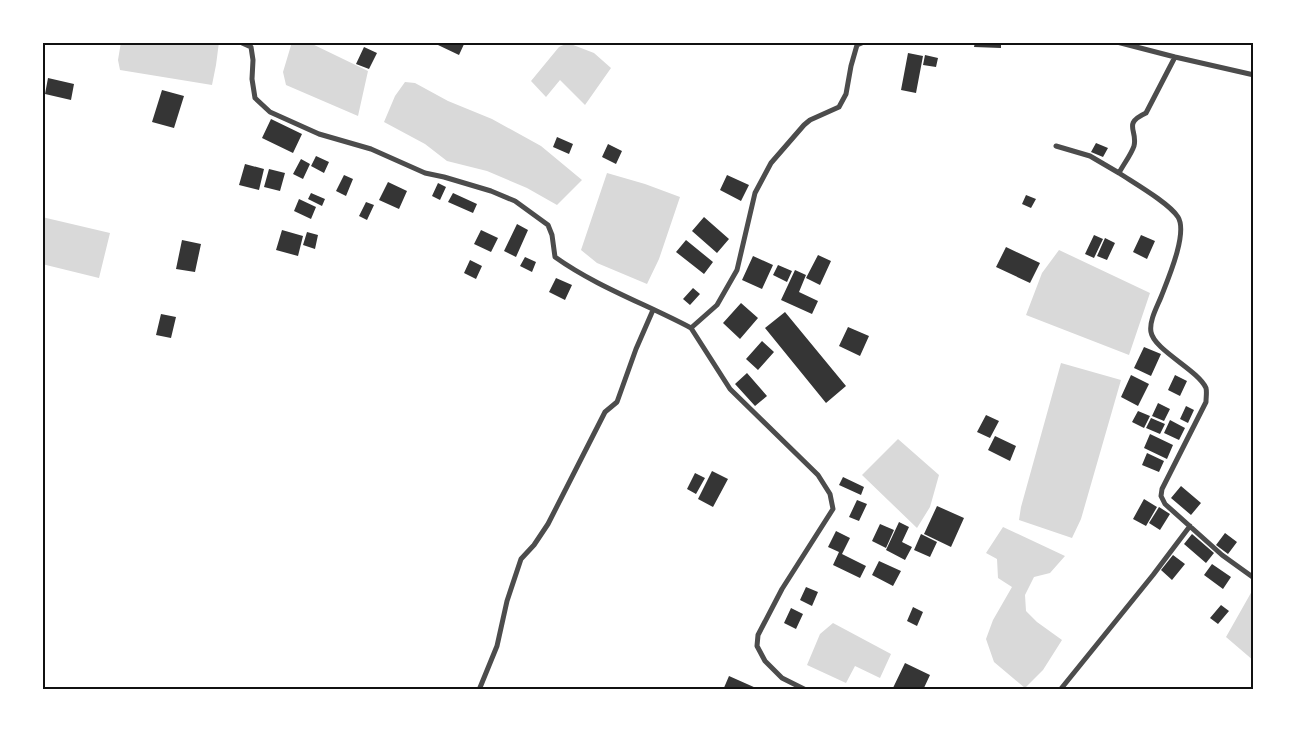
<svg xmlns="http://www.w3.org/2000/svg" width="1296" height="732" viewBox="0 0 1296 732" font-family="Poppins,sans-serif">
<rect width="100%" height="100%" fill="#fff"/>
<path fill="#d9d9d9" d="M121,42H219L216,65L212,85L120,70L118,60Z
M292,42H308L368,71L358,116L286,85L283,72Z
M568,43L594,53L611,68L585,105L560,80L546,97L531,81L559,47Z
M405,82L415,83L448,101L492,119L541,146L582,180L557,205L527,188L487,171L447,161L425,144L384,122L395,96Z
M607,173L645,184L680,197L659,259L647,284L597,263L581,250Z
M42,217L110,233L99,278L42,264Z
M1059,250L1150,293L1129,355L1026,315L1042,273Z
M1061,363L1121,380L1081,519L1072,538L1019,520L1021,507Z
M898,439L939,475L930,507L917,528L862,475Z
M1003,527L1065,556L1050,573L1034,577L1025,595L1026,611L1037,622L1062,640L1043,670L1025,688L994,662L986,639L993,620L1012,587L998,578L997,559L986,553Z
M1252,591L1254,592V661L1226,637Z
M833,623L891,654L880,678L855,666L846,683L807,665L820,634Z"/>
<path fill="#353535" d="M440,42H465L459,55L438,45Z
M975,42H1001V48L974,47Z
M364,47L377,53L369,69L356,64Z
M908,53L923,56L916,93L901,90Z
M925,55L938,58L936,67L923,65Z
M48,78L74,84L71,100L45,94Z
M162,90L184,96L174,128L152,122Z
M271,119L302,134L293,153L262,138Z
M557,137L573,144L569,154L553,147Z
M1096,143L1108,148L1103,157L1091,152Z
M608,144L622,151L616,164L602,157Z
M316,156L329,162L324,173L311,166Z
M301,159L310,164L303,179L293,174Z
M245,164L264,169L259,190L239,185Z
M269,169L285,173L280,191L264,187Z
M344,175L353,179L346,196L336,191Z
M727,175L749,185L741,201L720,190Z
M388,182L407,191L399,209L379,200Z
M438,183L446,187L440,200L432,196Z
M311,193L325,199L322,206L308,199Z
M453,193L477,204L473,213L448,202Z
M1026,195L1036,199L1031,208L1022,204Z
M299,199L316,207L311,219L294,211Z
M366,202L374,205L367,220L359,216Z
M704,217L729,239L717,253L692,231Z
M517,224L528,230L516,257L504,251Z
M282,230L303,236L298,256L276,250Z
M481,230L498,238L491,252L474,244Z
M307,232L318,235L315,249L303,245Z
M1094,235L1103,239L1094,258L1085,254Z
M1141,235L1155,241L1147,259L1133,252Z
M1105,238L1115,243L1107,260L1097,256Z
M182,240L201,244L195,272L176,269Z
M686,240L713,262L704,274L676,252Z
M1006,247L1040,263L1030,283L996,267Z
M818,255L831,261L820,285L806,278Z
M753,256L773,265L762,289L742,280Z
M525,257L536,262L532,272L520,266Z
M470,260L482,266L476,279L464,273Z
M778,265L792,271L787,282L773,275Z
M795,270L806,275L799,292L818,301L812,314L781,300Z
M556,278L572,285L565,300L549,292Z
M693,288L700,294L690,305L683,299Z
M741,303L758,318L740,339L723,323Z
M785,312L846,386L826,403L765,328Z
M161,314L176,317L171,338L156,335Z
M848,327L869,336L860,356L839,346Z
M762,341L774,352L758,370L746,359Z
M1144,347L1161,354L1151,376L1134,368Z
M747,373L767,396L755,406L735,384Z
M1131,375L1149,384L1138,406L1121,397Z
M1175,375L1187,381L1180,396L1168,390Z
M1158,403L1170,409L1164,421L1152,416Z
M1186,406L1194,410L1188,423L1180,419Z
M1138,411L1150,416L1144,428L1132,422Z
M986,415L999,421L990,438L977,432Z
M1151,418L1165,424L1160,434L1146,428Z
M1170,420L1185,428L1179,440L1164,433Z
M1150,434L1173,445L1167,459L1144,448Z
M995,436L1016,446L1010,461L988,450Z
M1147,453L1164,461L1159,472L1142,465Z
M712,471L728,479L713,507L698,499Z
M695,473L705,478L696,494L687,489Z
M843,477L864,487L861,495L839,485Z
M1181,486L1201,503L1191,515L1171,498Z
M1144,499L1157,507L1146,526L1133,519Z
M857,500L867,504L859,521L849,517Z
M937,506L964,518L951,547L924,534Z
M1159,507L1170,514L1160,530L1149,523Z
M899,522L909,527L902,542L912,547L905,560L886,550Z
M880,524L894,530L886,548L872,541Z
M836,531L850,538L842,554L866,566L860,578L833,565L839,552L828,547Z
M1225,533L1237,542L1228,554L1216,545Z
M921,534L937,542L930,557L914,550Z
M1192,534L1214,553L1206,563L1184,544Z
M1173,555L1185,564L1172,580L1161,570Z
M879,561L901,571L893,586L872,575Z
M1212,564L1231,577L1223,589L1204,575Z
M806,587L818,592L812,606L800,600Z
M1221,605L1229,611L1218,624L1210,618Z
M913,607L923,612L917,626L907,621Z
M791,608L803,614L796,629L784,623Z
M905,663L930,675L923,690H892Z
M729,676L756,688L755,690H723Z"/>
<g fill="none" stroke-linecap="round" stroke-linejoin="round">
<path stroke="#4c4c4c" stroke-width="5" d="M240,42L251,47L253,60L252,79L255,98L270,112L319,134L371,149L425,173L444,177L491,191L515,201L548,225L552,235L555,257C597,287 646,304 691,328L717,305L737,270L755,193L771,163L804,125L810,120L839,107L846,94L851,66L857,45L864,42
M1117,42L1175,57L1254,75
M1175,57L1146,113C1122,124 1138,130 1134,146C1131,155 1123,165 1119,173C1134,183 1169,203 1178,217C1188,233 1168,279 1161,297C1157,307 1149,321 1151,332C1154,350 1198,370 1206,388C1207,392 1206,397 1206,402L1162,489L1161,496L1165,504L1222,555L1254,578
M1056,146L1090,156L1119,173
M691,328L730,389L818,475L830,494L833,509L782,589L758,635L757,646L765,661L782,678L806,690
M479,690L497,646L507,601L521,559L534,545L548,524L605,412L617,402L636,349L653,310
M1060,690L1153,575L1190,526"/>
</g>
<rect width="1296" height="732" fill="none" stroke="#ffffff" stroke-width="87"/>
<rect x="44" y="44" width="1208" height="644" fill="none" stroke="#111" stroke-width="2"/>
</svg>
